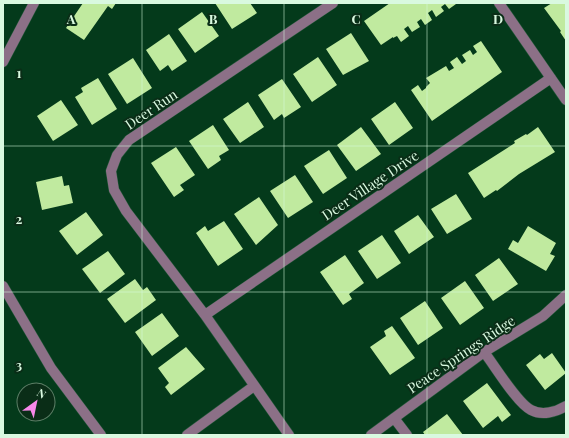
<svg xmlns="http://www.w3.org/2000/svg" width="569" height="438" viewBox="0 0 569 438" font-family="'Playfair Display',serif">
<rect width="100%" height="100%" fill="#043a1b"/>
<path fill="#c0ea9f" d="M83,3H116L112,9L108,6L84,40L66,28Z
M215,3H250L257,13L232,29Z
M390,3H455L456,4L449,9L445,4L441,7L444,11L436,17L432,10L428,13L432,20L425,25L421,19L417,22L420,27L412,32L408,26L404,29L409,36L401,42L397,36L393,38V37L381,45L364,21Z
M552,3H566V41L560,32L561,31L544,8Z
M202,12L219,36L195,53L178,29Z
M351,33L369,61L343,75L326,49Z
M169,34L187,61L172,71L168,65L160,71L146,50Z
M481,41L502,72L432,121L411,90L418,85L422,91L426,88V87L430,83L426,78L446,66L449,71L454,68L450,62L457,57L462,64L466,61L462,55L470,50L473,55L477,52L473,46Z
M318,57L337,85L312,102L293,74Z
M133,58L152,88L127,104L108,74Z
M98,78L117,109L92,125L75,97L83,92L81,88Z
M282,79L301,107L284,118L282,114L274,120L258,95Z
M61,100L78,125L53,141L37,116Z
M248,102L264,127L240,143L223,119Z
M395,102L413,128L389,145L371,119Z
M213,125L229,150L219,156L221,160L208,169L189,141Z
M361,127L381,154L356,171L337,145Z
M538,127L555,152L519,174L497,191L496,190L484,198L468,173L515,143L514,141L526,134L527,135Z
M176,147L195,175L180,185L184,190L174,197L151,163Z
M329,150L347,178L323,194L304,166Z
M295,175L313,202L288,218L270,191Z
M62,176L64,186L69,185L73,203L42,210L36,182Z
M456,194L472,219L447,234L431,209Z
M259,197L278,225L256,245L234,214Z
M86,212L103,235L77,255L59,231Z
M418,215L434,237L409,254L394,231Z
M224,221L243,249L218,266L196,233L205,226L208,231Z
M528,226L556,243L550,254L555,256L546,271L508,249L513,240L518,243Z
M382,235L401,263L377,279L358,251Z
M108,251L125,274L100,293L82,269Z
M345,255L364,283L349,294L352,299L343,305L320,272Z
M499,258L518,284L493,301L475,275Z
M135,279L143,290L147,287L156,300L125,323L107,299Z
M465,281L484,308L460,325L441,298Z
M425,301L443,328L418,345L400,318Z
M162,313L179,336L152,356L135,332Z
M392,326L415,358L390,375L370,347L386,336L384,331Z
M186,347L205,369L171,395L165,387L169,383L158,368Z
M552,353L566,373L545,390L526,365L540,354L544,359Z
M487,383L511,415L502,422L498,416L483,428L463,401Z
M447,414L463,435H425L423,432Z"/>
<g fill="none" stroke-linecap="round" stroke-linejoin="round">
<g stroke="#26593b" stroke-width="11">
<path id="minor" d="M499,3L566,100
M3,62L34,3
M3,286L51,368L101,435
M205,315L551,78
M484,352C495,366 517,403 531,410C542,416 556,412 566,406
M394,418L407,435
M187,435L254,386
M289,435L205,315L126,211L114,190L111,171L117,155L129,140L333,3
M371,435L484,352L543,316L566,295"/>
</g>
<use href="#minor" stroke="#8c7087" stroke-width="10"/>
</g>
<path fill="none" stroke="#d9f9e0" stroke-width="1" stroke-opacity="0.55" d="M142,3V435M284,3V435M427,3V435M3,146H566M3,292H566"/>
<g text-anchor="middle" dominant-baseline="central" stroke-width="4" stroke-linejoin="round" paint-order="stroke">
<g font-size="14" fill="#d9f9e0" stroke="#0a2d17">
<text transform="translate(151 109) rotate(-34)">Deer Run</text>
<text transform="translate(370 185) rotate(-34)">Deer Village Drive</text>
<text transform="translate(461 354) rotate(-34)">Peace Springs Ridge</text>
</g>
</g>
<g font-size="13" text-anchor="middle" font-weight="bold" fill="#d9f9e0" stroke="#0a2d17" stroke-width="4" stroke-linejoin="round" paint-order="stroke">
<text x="71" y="24">A</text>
<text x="213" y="24">B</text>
<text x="356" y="24">C</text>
<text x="498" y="24">D</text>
<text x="19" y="78">1</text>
<text x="19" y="224">2</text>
<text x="19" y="370">3</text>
</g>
<rect width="569" height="438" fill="none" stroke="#d9f9e0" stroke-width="8"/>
<g transform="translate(36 402) rotate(33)"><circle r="19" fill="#0a2d17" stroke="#5d7f67"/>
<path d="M0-3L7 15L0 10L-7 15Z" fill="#f888ea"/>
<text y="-6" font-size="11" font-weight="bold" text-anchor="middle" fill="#d9f9e0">N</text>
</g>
</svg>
